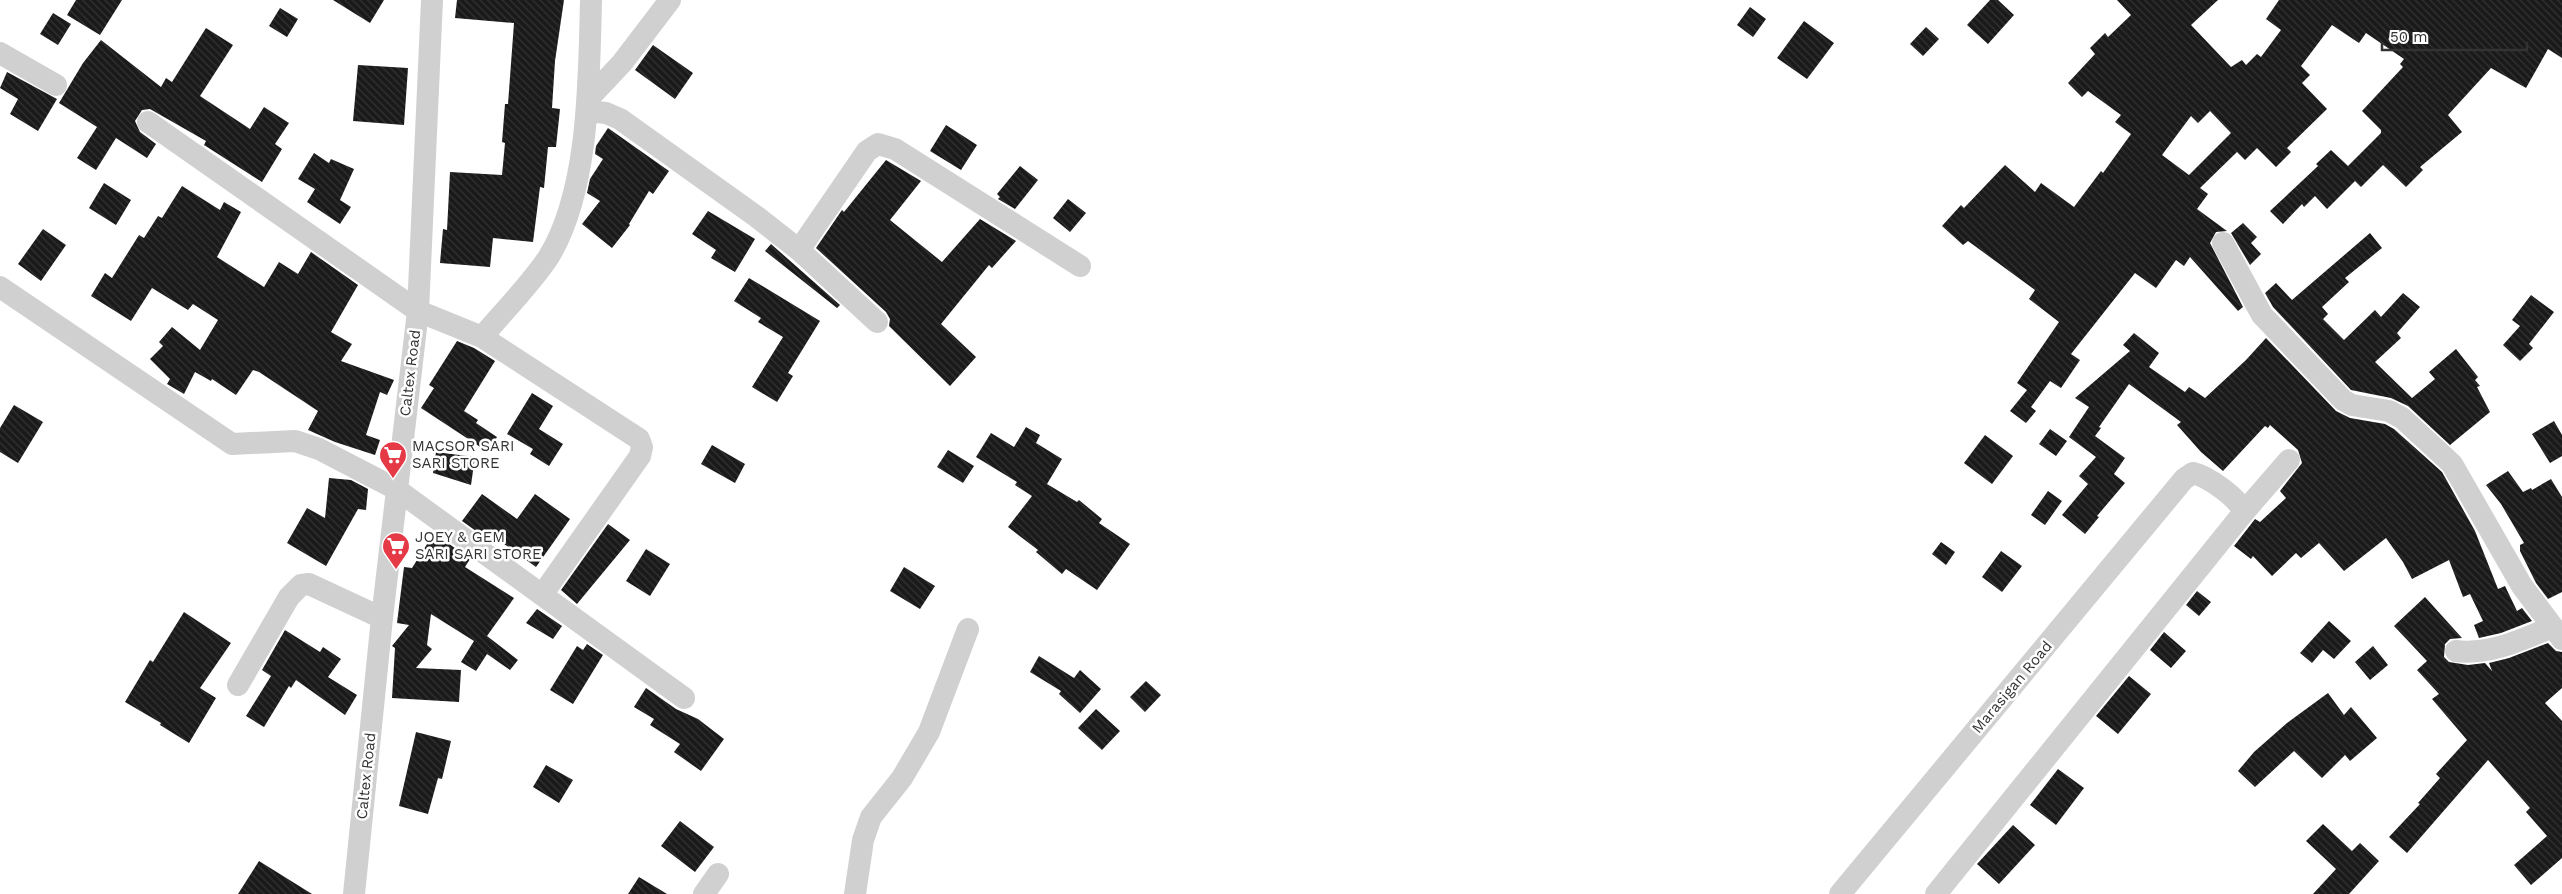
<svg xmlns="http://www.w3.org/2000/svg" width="2562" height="894" viewBox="0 0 2562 894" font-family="'Work Sans',sans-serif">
<defs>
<pattern id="building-back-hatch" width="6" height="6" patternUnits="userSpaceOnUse" patternTransform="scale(1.25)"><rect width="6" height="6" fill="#1a1a1a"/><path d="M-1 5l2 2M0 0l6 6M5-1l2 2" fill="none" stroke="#333"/></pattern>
</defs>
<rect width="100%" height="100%" fill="#fff"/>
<path fill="url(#building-back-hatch)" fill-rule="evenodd" d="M76,0H122L100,35L67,15Z
M333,0H384L370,23Z
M457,0H564L555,61L552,108L560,109L556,147H548L544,188L540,187L533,242L493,238L490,267L440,263L443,229L447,230L450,172L502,175L505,143L502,142L505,104H508L514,23L455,18Z
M1990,0H1998L2014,15L1988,44L1967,25Z
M2117,0H2218L2191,25L2231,67L2242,60L2246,65L2257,54L2261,57L2281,30L2266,19L2279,0H2562V58L2548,49L2526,88L2491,68L2448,115L2462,132L2420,167L2423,170L2406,187L2383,165L2361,187L2355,181L2327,209L2315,196L2304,207L2302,204L2283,224L2270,211L2318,166L2316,164L2331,150L2348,166L2381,133V130L2362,111L2403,67L2400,64L2404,59L2366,33L2359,43L2332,25L2301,66L2310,75L2302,83L2327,109L2287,148L2291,152L2276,167L2257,148L2245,160L2237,152L2200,188L2208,194L2197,209L2227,231L2216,232L2210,243L2243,307L2238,311L2190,257L2184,266L2176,260L2156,288L2135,273L2071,354L2080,360L2061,388L2050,381L2031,407L2036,411L2026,423L2010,411L2027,390L2017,383L2059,322L2029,299L2035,290L1968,241L1963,245L1942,226L1961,205L1964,208L2005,165L2035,192L2041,183L2074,207L2101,171L2103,173L2131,134L2115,122L2121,115L2088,91L2082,97L2068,83L2095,54L2090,48L2105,33L2108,37L2131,15ZM2210,111L2231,133L2189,175L2162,155L2191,116L2198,123Z
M1750,7L1766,19L1753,37L1737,25Z
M280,8L298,19L287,37L269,26Z
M53,13L71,24L58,45L40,34Z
M1804,21L1834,43L1807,79L1777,58Z
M1926,27L1939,39L1923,56L1910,44Z
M206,28L233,45L200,96L250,129L264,107L289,123L275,144L282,149L262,182L204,145L206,141L150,109L142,110L135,121L140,132L156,144L147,158L116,138L96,170L77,158L97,127L59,103L83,63L101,40L161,87L166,78L172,82Z
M653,45L693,73L675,99L635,70Z
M358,65L408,68L404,125L353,121Z
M7,72L57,99L38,131L10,114L18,99L0,88Z
M946,125L977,145L961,170L930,151Z
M608,128L669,171L653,194L649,191L629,224L630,225L612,248L582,224L600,201L587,193L590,179L603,159L595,154L596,146Z
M314,153L329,163L331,159L354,169L340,200L351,207L340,224L307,202L315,189L298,179Z
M886,160L921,181L890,220L942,262L980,219L1016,241L992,268L989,265L941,324L976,357L950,386L889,326L890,319L886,312L816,248L842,210L844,212Z
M1020,166L1038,180L1015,209L998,199L1000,197L997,194Z
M104,183L131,200L116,225L89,208Z
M182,186L220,210L224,202L241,212L217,257L264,287L279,262L298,274L311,252L358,285L331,332L352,344L341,361L394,380L387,395L380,392L366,435L380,440L375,455L335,442L308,430L318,411L259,372L253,370L236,395L212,379L211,381L195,372L184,394L167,384L170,379L150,359L163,346L159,342L172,327L200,350L218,320L193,304L188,310L152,288L131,321L91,296L105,273L112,278L139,235L144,238L158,216L162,218Z
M1068,199L1086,213L1070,232L1053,218Z
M708,211L755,239L735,272L711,258L716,250L692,234Z
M2243,223L2257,237L2251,243L2261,254L2250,265L2231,233Z
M43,229L66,245L41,281L18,264Z
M2370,233L2382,248L2345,278L2349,282L2322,307L2328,314L2323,319L2344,340L2375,310L2381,317L2403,293L2420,307L2397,333L2401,338L2375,362L2412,398L2435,379L2429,372L2456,349L2478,377L2475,380L2480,386L2477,387L2490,412L2450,445L2408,406L2391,398L2351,390L2273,307L2265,293L2276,283L2292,300Z
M771,244L840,305L837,308L765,251Z
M749,278L820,321L788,373L793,376L777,402L752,387L783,337L758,322L761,318L734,301Z
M2531,295L2554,312L2529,344L2533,348L2520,361L2503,345L2520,326L2512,320Z
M2134,333L2159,353L2149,367L2185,392L2189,387L2205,398L2246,360L2266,338L2336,411L2350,418L2385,424L2394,429L2442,472L2475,531L2498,589L2505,586L2517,611L2522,608L2532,621L2501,633L2479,638L2474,625L2483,621L2470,594L2463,597L2449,560L2412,579L2403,562L2386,538L2344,571L2319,543L2301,558L2296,553L2272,576L2253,556L2251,559L2234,546L2255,519L2260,522L2286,498L2280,491L2302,463L2298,450L2270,425L2268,428L2265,426L2223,471L2201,452L2177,425L2181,422L2129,384L2099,427L2101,428L2095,436L2125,458L2114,474L2125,483L2097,516L2099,517L2085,534L2062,515L2088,484L2079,476L2096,457L2069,437L2089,407L2075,398L2130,351L2123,345Z
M457,341L474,348L495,361L464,411L478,420L476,423L497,437L488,452L421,408L434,388L429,385Z
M532,393L553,406L539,429L563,444L549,466L530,454L533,449L507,434Z
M14,405L43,422L18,463L0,452V428Z
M2554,421L2562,435V456L2550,463L2532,434Z
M1026,427L1040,435L1036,443L1062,459L1047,484L1077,502L1079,500L1102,519L1099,523L1130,544L1097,590L1066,569L1062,574L1036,552L1038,550L1008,527L1032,496L1015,485L1017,482L976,457L991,433L1014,447Z
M2050,429L2067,441L2056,456L2039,444Z
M1985,435L2013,456L1992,484L1964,463Z
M712,445L745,464L735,483L701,464Z
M948,450L974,466L963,483L937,467Z
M436,452L475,457L471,485L433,473Z
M2508,471L2523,492L2531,488L2532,490L2551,479L2562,497V592L2548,599L2536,583L2520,551V545L2524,543L2501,504L2486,485Z
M329,478L351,480L368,489L366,510L358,509L326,566L287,543L307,508L325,518Z
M2048,491L2062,501L2045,525L2031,515Z
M482,494L517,519L535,494L570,519L536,567L486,531L483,536L462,521Z
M608,524L630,540L577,604L561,590Z
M434,533L470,559L465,567L514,598L487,636L518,660L510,670L487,654L476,671L461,662L474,641L431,614L427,645L432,649L416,668L461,670L459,702L392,698L395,648L392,646L409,625L397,623L404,567L412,568Z
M1941,542L1955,552L1946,565L1932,554Z
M646,549L670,564L650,596L626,581Z
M2001,551L2022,566L2002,592L1982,577Z
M904,567L935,586L920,609L890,591Z
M2197,591L2211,602L2199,616L2186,605Z
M2425,597L2462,638L2450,639L2445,644L2444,657L2449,662L2468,665L2485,663L2492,671L2489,663L2509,658L2548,643L2556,651L2562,652V688L2545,703L2562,721V858L2531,885L2514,865L2547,836L2526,812L2530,808L2488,760L2407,853L2389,837L2420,804L2418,803L2440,778L2436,774L2467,740L2432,699L2439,694L2417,670L2427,661L2394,626Z
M537,609L562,626L553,639L526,623Z
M184,612L231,643L200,688L216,698L189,743L160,725L161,723L125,702L150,660L153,662Z
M2329,621L2351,641L2334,659L2323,650L2312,663L2300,653Z
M285,630L320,652L323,647L341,659L328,677L357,695L345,715L296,680L291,688L289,686L264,727L246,716L271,676L262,670Z
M2164,632L2186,651L2171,668L2150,650Z
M587,644L603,655L573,704L550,690L577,646L583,650Z
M2373,646L2388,665L2370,680L2355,662Z
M1039,656L1074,678L1080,670L1101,689L1080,713L1059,694L1061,691L1030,672Z
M2129,676L2151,694L2118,734L2096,716Z
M1146,681L1161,695L1145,712L1130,697Z
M646,688L676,709L698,719L724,739L701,771L674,752L680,744L650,725L654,719L634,707Z
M2328,693L2344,715L2351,707L2377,738L2350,761L2345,755L2322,778L2294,751L2255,787L2238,771L2254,752L2287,723Z
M1096,709L1120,731L1102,750L1078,728Z
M416,732L451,741L442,779L438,778L428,814L399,806Z
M546,765L573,780L559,803L533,787Z
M2058,769L2084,788L2056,825L2030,805Z
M680,821L714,847L695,872L661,846Z
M2323,824L2352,851L2360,843L2379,861L2349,894H2313L2336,869L2306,841Z
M2013,825L2035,845L1999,884L1977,864Z
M259,861L312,894H238Z
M639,877L667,894H628Z"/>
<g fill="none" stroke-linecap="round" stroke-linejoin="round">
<path stroke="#d0d0d0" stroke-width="22" d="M0,53L56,85
M589,98L622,63L670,0
M588,111L606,113L620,119L757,217L799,250L877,322
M148,122L418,311L482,337L639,439L642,447L640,456L542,595
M2223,243L2262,315L2343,400L2352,405L2389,411L2402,418L2452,464L2522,586L2562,639
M799,250L867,151L878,144L895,149L1080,266
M0,287L232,444L295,441L319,449L396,489L684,698
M482,337C503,312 530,285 548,258C590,191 589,77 591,0
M2244,512L2289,460
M2456,651C2490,655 2521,640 2552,627
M238,685L289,597L301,585L309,584L382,618
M354,894L382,618L418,311L432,0
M704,894L718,874
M855,894L863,840L871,817L902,778L929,732L968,629
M1840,894L2184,479L2193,473C2209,477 2237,497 2244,512L1936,894"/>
</g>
<defs>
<g id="supermarket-pin" transform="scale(1.4375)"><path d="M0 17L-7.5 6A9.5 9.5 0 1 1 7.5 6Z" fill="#e63946" stroke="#fff"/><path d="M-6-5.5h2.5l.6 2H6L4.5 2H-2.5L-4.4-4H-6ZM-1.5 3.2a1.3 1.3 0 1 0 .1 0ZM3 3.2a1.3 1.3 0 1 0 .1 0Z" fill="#fff"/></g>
</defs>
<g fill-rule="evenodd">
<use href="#supermarket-pin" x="393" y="455"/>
<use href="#supermarket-pin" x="396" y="546"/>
</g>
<g text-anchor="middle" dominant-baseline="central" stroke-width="5" stroke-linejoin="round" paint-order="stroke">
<g font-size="15" fill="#333" stroke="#fff">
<text transform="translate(410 373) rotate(-83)">Caltex Road</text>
<text transform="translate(2012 687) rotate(-50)">Marasigan Road</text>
<text transform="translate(366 776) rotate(-84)">Caltex Road</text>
</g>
<g font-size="15" fill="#333" stroke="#fff" text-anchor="start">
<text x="412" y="446">MACSOR SARI<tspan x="412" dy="17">SARI STORE</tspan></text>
<text x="415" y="537">JOEY &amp; GEM<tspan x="415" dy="17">SARI SARI STORE</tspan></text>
</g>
</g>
<path d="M2382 42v8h145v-8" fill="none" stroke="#333333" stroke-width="2.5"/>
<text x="2390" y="42" font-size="15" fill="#333333" stroke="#ffffff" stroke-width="4" paint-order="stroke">50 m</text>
</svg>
